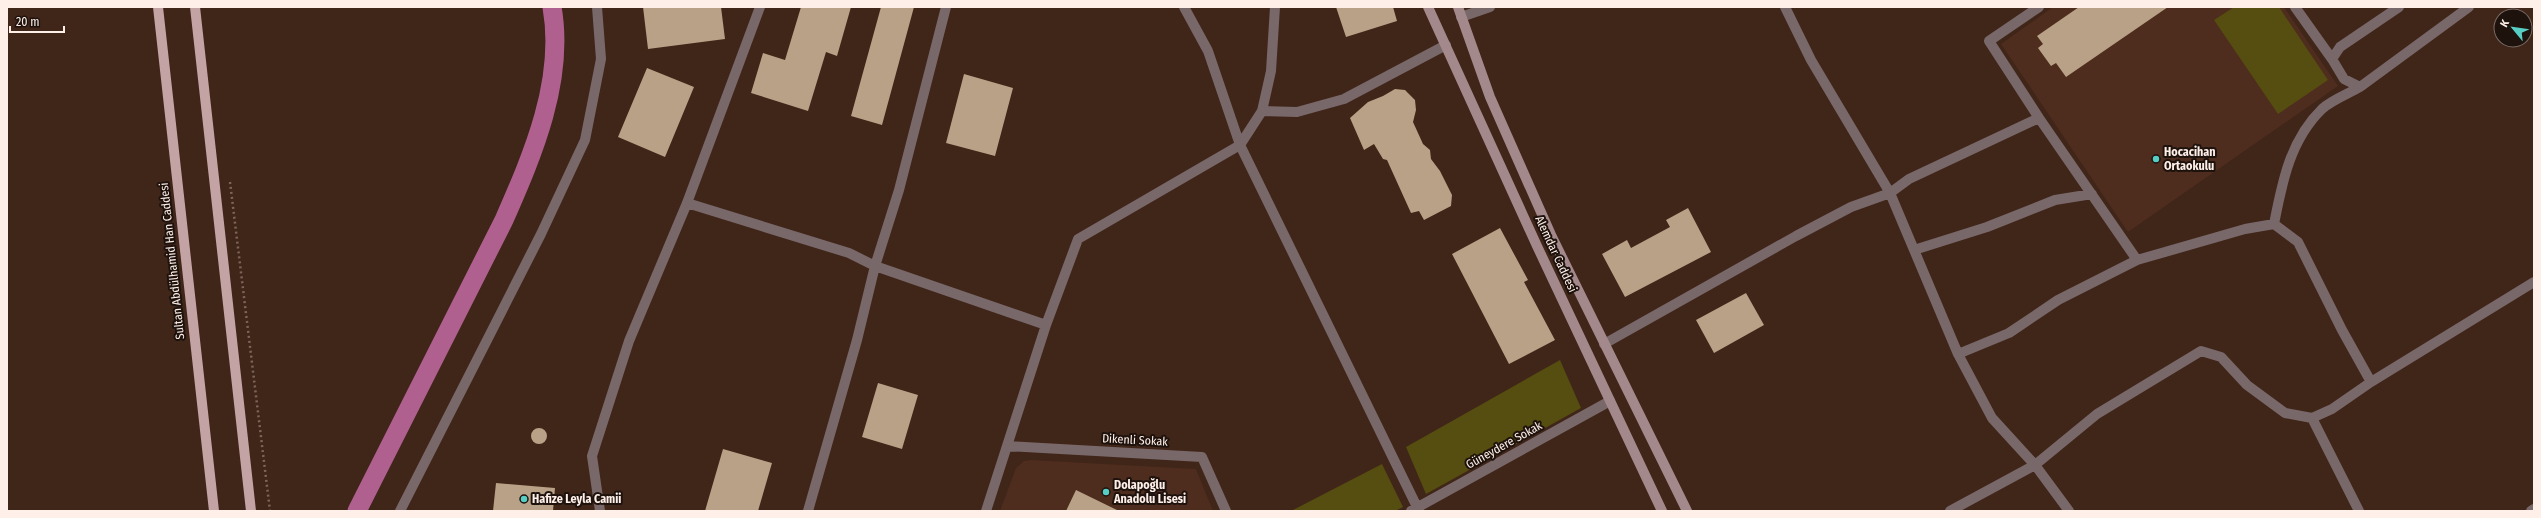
<svg xmlns="http://www.w3.org/2000/svg" width="2541" height="518" viewBox="0 0 2541 518" font-family="'Fira Sans Condensed',sans-serif">
<rect width="100%" height="100%" fill="#402519"/>
<path fill="#4e2c1e" d="M2053,7H2284L2338,86L2128,232L2001,44Z
M1031,460L1196,469L1213,511H1000L1016,468L1024,461Z"/>
<path fill="#564d10" d="M2234,7H2279L2328,80L2278,114L2214,20Z
M1560,360L1581,408L1426,494L1406,447Z
M1382,464L1403,507L1395,511H1291Z"/>
<g fill="none" stroke-linecap="round" stroke-linejoin="round">
<path stroke="#af608f" stroke-width="19" d="M357,511L504,220C533,154 565,80 552,7"/>
</g>
<path fill="#b8a186" d="M643,7H721L725,39L648,49Z
M801,7H851L837,56L826,52L808,111L751,93L763,53L785,60Z
M881,7H914L882,125L851,116Z
M1336,7H1393L1397,21L1346,37Z
M2079,7H2168L2066,77L2056,63L2051,66L2038,48L2043,44L2037,36Z
M647,68L694,87L665,157L618,137Z
M964,74L1013,88L995,156L946,143Z
M1395,89L1405,90L1415,100L1416,110L1413,122L1423,144L1430,150L1431,159L1440,171L1452,195L1451,206L1424,220L1419,211L1411,213L1387,160L1383,159L1374,144L1364,150L1350,118L1368,102L1383,96Z
M1688,208L1711,252L1625,297L1602,254L1627,240L1631,248L1670,227L1666,220Z
M1500,228L1528,280L1524,282L1555,340L1509,364L1452,254Z
M1746,293L1764,325L1714,353L1696,320Z
M878,383L918,395L902,449L862,437Z
M531 436a8 8 0 1 1 16 0a8 8 0 1 1-16 0Z
M723,449L772,463L758,511H705Z
M496,483L555,488L553,511H493Z
M1076,490L1119,511H1066Z"/>
<g fill="none" stroke-linecap="round" stroke-linejoin="round">
<path stroke="#7c655b" stroke-width="2.5" stroke-dasharray="2 3" stroke-linecap="butt" d="M230,182L270,511"/>
<path stroke="#796869" stroke-width="10" d="M1785,7L1811,60L1890,193L1958,354L1992,418L2035,465L2069,511
M2039,7L1989,41L2039,118
M2295,7L2332,59
M2399,7L2340,47L2332,59L2344,79L2360,87L2469,7
M1461,17L1490,7
M1262,111L1271,71L1275,7
M687,203L849,253L875,266L1046,325
M2274,224C2282,183 2290,140 2322,109C2332,100 2348,94 2360,87
M1914,250L1987,227L2055,200L2092,194
M1604,344L1796,236L1851,207L1890,193L1909,179L2039,118L2137,260L2245,229L2274,224L2298,242L2342,330L2371,382L2534,282
M1958,354L2009,333L2058,300L2137,260
M2312,418L2359,511
M1007,446L1202,457L1226,511
M400,511L541,234L585,140L601,59L597,7
M600,511L592,456L629,341L687,203L760,7
M808,511L857,340L875,266L899,190L946,7
M986,511L1046,325L1078,239L1240,145L1208,51L1184,7
M1411,511L1610,401
M1419,511L1240,145L1262,111L1297,112L1344,99L1446,45
M1950,511L2035,465L2097,414L2201,351L2221,357L2247,385L2285,413L2312,418L2332,409L2371,382
M2531,511L2534,509"/>
<path stroke="#a3898b" stroke-width="10" d="M1428,7L1537,246L1662,511
M1458,7L1490,97L1552,237L1687,511"/>
<path stroke="#c4a3a5" stroke-width="10" d="M158,7L214,511
M195,7L251,511"/>
</g>
<g fill="#56cec4" stroke="#1e120d" stroke-width="1.5">
<circle cx="2156" cy="159" r="4"/>
<circle cx="1106" cy="492" r="4"/>
<circle cx="524" cy="499" r="4"/>
</g>
<g text-anchor="middle" dominant-baseline="central" stroke-width="4" stroke-linejoin="round" paint-order="stroke">
<g font-size="12" font-weight="bold" fill="#feefe9" stroke="#1e120d" text-anchor="start">
<text x="2164" y="152">Hocacihan<tspan x="2164" dy="14">Ortaokulu</tspan></text>
<text x="1114" y="485">Dolapoğlu<tspan x="1114" dy="14">Anadolu Lisesi</tspan></text>
<text x="532" y="499">Hafize Leyla Camii</text>
</g>
<g font-size="12" fill="#feefe9" stroke="#1e120d">
<text transform="translate(1556 254) rotate(65)">Alemdar Caddesi</text>
<text transform="translate(172 261) rotate(-96)">Sultan Abdülhamid Han Caddesi</text>
<text transform="translate(1135 440) rotate(3)">Dikenli Sokak</text>
<text transform="translate(1504 445) rotate(-29)">Güneydere Sokak</text>
</g>
</g>
<rect width="2541" height="518" fill="none" stroke="#feefe9" stroke-width="16"/>
<g transform="translate(2513 28) rotate(299)"><circle r="19" fill="#1e120d" stroke="#786a65"/>
<path d="M0-3L7 15L0 10L-7 15Z" fill="#56cec4"/>
<text y="-6" font-size="11" font-weight="bold" text-anchor="middle" fill="#feefe9">K</text>
</g>
<path d="M10 26v6h54v-6" fill="none" stroke="#feefe9" stroke-width="2"/>
<text x="16" y="26" font-size="12" fill="#feefe9" stroke="#1e120d" stroke-width="3" paint-order="stroke">20 m</text>
</svg>
